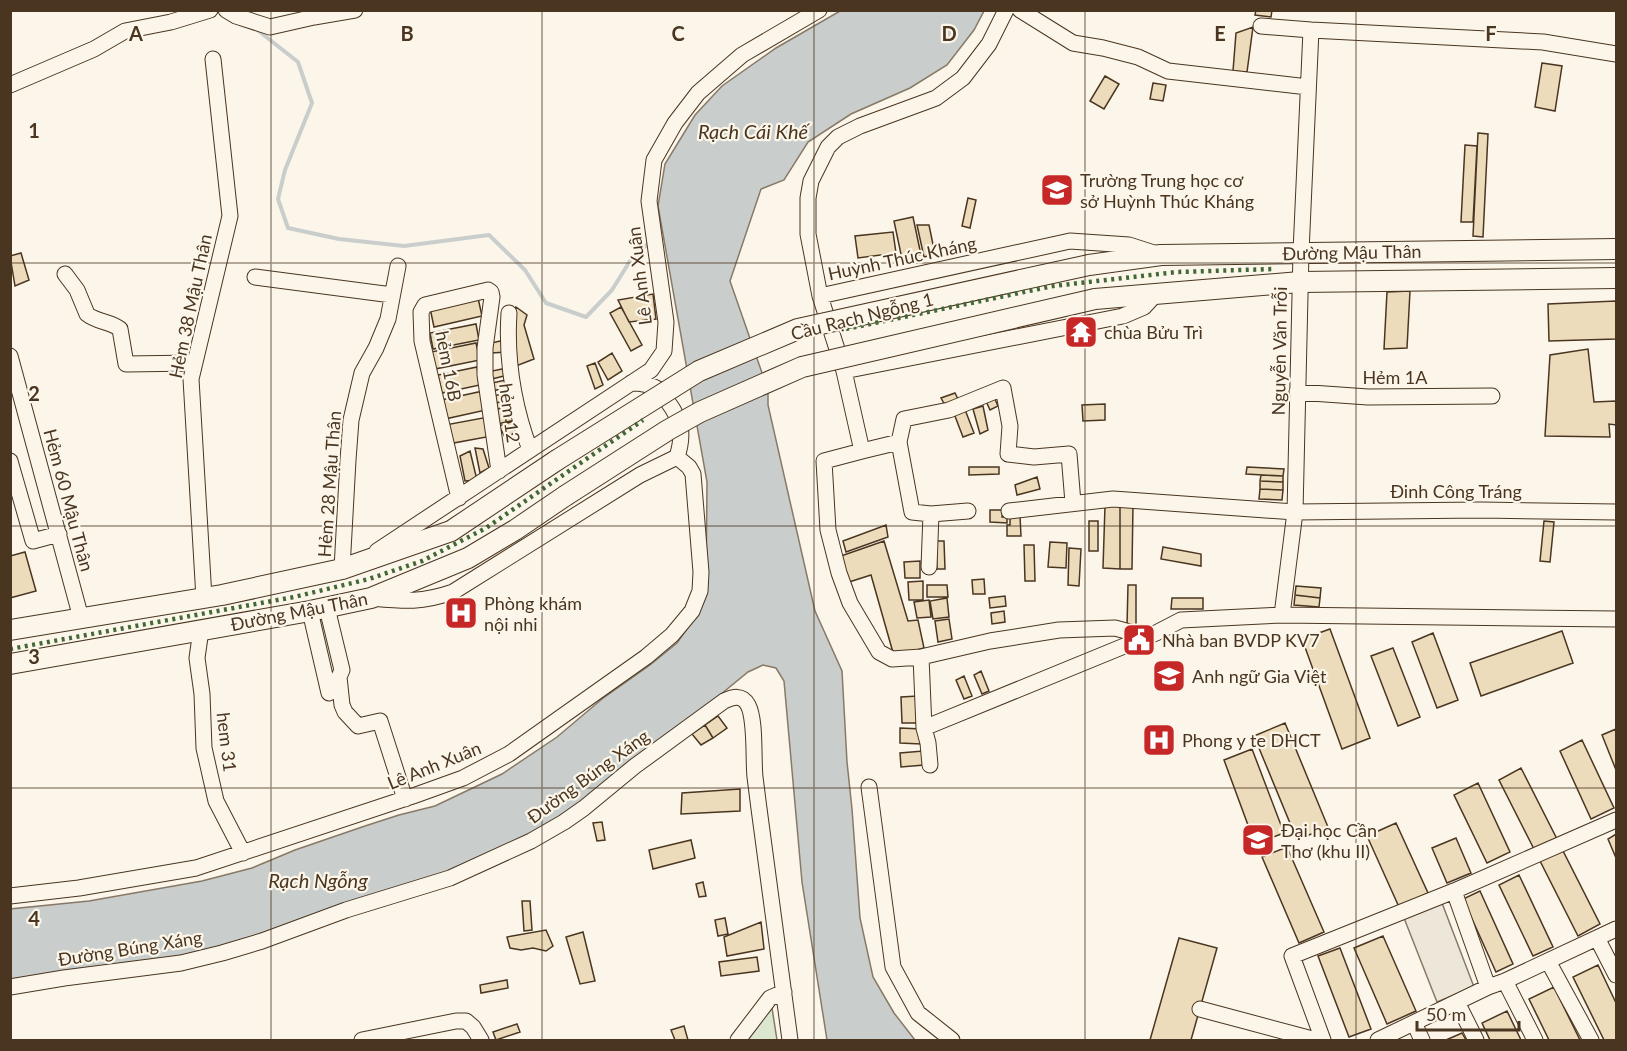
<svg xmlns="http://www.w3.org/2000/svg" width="1627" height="1051" viewBox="0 0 1627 1051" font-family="Lato,sans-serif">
<rect width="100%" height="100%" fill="#fbf6e9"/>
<path fill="#dce7d0" stroke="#887966" stroke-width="1.5" d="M772,1008L777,1040H745Z"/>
<path fill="#ede7d9" stroke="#887966" stroke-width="1.5" d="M1442,903L1474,987L1437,1002L1404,918Z"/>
<path fill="#c9cecd" stroke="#887966" stroke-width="1.5" d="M840,11H984L974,30L947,65L910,88L851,114L808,142L784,180L761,189L730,281L768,390V405L815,611L842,671L847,762L852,809L860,918L873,977L894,1013L915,1040H827L802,882L784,681L776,668L763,665L748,672L709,704L570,813L515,845L457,869L212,951L11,981L10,909L89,901L202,881L252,868L295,850L365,826L399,815L435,806L502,774L557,737L602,699L650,665L677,643L696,616L706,587L707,482L658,206L665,164L695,115L722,86L776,48Z"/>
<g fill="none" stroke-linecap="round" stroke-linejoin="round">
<path stroke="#c9cecd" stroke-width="4" d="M255,28L298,62L312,103L285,170L278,199L288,228L339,239L404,246L489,235L525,270L546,303L586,317L612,290L635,253L650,243"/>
</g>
<path fill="#ecdcbc" stroke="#4a3520" stroke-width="1.5" d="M1256,10H1272L1271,17L1255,15Z
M1253,27L1247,72L1233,71L1236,33Z
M1542,63L1562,66L1555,111L1535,107Z
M1105,76L1119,84L1104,109L1090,101Z
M1153,83L1166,85L1163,101L1150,99Z
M1478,133L1488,134L1483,237L1473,236Z
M1465,145L1477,146L1473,222H1461Z
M968,198L976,200L970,228L962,226Z
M913,217L921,255L902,259L894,221Z
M917,225H929L935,254L924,257Z
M893,232L896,253L858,258L855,236Z
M21,253L29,280L15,286L10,256Z
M1410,291L1407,348L1384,349L1387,292Z
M653,294L656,319L629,322L618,300Z
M478,298L482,316L434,327L430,308Z
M1616,301V339L1549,341L1548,304Z
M516,307L527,315L524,325L534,359L516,366L514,313Z
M621,307L642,345L631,351L610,313Z
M476,324L479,340L433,349L430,333Z
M505,340L507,352L491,353V343Z
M476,343L480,360L435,369L431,352Z
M1588,349L1594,402L1616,401V425L1609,424L1610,437L1545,436L1550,355Z
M612,353L622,371L608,380L598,362Z
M595,363L603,385L595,389L587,366Z
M477,367L480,385L442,393L438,375Z
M507,368L508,375L492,379V371Z
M510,379L512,386L493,391L492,383Z
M483,391L486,410L445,419L441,400Z
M512,391L514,398L496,403L494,396Z
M955,393L960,403L946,407L941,398Z
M994,397L998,406L990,410L986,401Z
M513,399L515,405L497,409L496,403Z
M1105,404V420L1083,421L1082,405Z
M515,405L517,420L506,422L505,407Z
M983,406L988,430L980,434L973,409Z
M505,407L506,422L498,424L497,409Z
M964,407L974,433L963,437L953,411Z
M488,417L492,436L448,444L445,425Z
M514,421L519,429L506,439L499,426Z
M475,448L483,449L489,468L480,473Z
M470,451L477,480L465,481L460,456Z
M969,467H999V474L969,475Z
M1247,467L1284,469L1283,476L1246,474Z
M1261,475L1283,476V482L1260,481Z
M1037,477L1040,489L1017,495L1015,485Z
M1260,481L1283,482V490L1260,489Z
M1260,489L1283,490L1282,500L1259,499Z
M1120,504V569L1103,568L1105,506Z
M1120,504H1133L1132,569H1120Z
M990,510H1003L1002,517H1007V523L990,522Z
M1010,516H1020L1021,536H1007V525H1010Z
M1089,521H1098V551H1089Z
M1544,521L1554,522L1550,562L1540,561Z
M886,525L888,537L846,552L843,541Z
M884,541L908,621L918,620L924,648L894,656L871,575L849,582L841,556Z
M936,541H944L945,569H937Z
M1050,542L1067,543L1066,568L1048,567Z
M1024,545H1034L1035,581H1025Z
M1163,547L1201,554V566L1161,559Z
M1069,548L1081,549L1079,586L1068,585Z
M25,552L36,591L10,598V556Z
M920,561V578H905L904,562Z
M984,579L985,594H973L972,580Z
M923,581V600H909L908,582Z
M927,585H947L948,597H927Z
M1128,585H1136V626H1127Z
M1296,586L1321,588L1320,598L1295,595Z
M1295,595L1320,598L1319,607L1294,605Z
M1005,596L1006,606L990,608L989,598Z
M947,598L949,617L933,619L930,601Z
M1172,598H1203V609H1171Z
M929,600L931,617L917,618L914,602Z
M1004,611L1005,622L992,624L991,613Z
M949,619L952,639L938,642L935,621Z
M1330,629L1370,738L1342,749L1302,639Z
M1562,631L1573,663L1481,696L1470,663Z
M1433,633L1458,700L1437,708L1412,642Z
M1393,648L1420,717L1398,726L1371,656Z
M981,671L989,691L982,694L974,675Z
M964,676L972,696L964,699L956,680Z
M918,696V723H902L901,697Z
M718,716L727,728L713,738L705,725Z
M1285,723L1328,827L1297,840L1254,736Z
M705,725L713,738L701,745L692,734Z
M900,728L922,729L921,744L900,743Z
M1616,729V770L1602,735Z
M1582,740L1614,808L1591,819L1560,751Z
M1252,749L1284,833L1255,844L1224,760Z
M923,751L924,765L901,767L900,753Z
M1521,768L1600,924L1578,936L1499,780Z
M1478,783L1510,852L1487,863L1454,795Z
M740,789V811L681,814L682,793Z
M602,822L605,840L597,841L593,823Z
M1396,823L1428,893L1399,907L1367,836Z
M1616,834V858L1608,839Z
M1456,838L1471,873L1447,883L1432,848Z
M691,840L695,858L653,869L649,850Z
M1287,847L1324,932L1299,943L1262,857Z
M1519,875L1553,947L1533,956L1499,885Z
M703,882L706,896L699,897L696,884Z
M1480,891L1513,964L1496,972L1463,899Z
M522,901H530L532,930L524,931Z
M725,918L728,934L718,936L715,920Z
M761,922L764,949L727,956L724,937Z
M546,930L553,946L546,951L533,948L521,950L510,948L507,937Z
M583,932L595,981L580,984L566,937Z
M1383,936L1416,1011L1387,1024L1354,948Z
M1179,938L1217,948L1191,1040H1150Z
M1340,948L1371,1029L1349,1037L1318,956Z
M757,957L759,971L721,976L719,962Z
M1598,965L1616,1003V1040H1604L1573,977Z
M507,980L508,988L481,993L480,985Z
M1554,987L1580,1040H1549L1529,999Z
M1507,1011L1521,1040H1490L1482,1023Z
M517,1024L520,1032L496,1040L493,1032Z
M684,1026L688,1040H675L671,1030Z
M1462,1033L1466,1040H1446Z"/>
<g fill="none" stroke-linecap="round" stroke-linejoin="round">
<g stroke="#4a3520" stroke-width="17">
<path id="minor" d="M226,10L236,16L270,27L314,17L355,10
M1006,10L989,44L963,78L936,98L860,126L838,137L828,147L811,181L808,198V234L820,296L844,371L862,451L824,461L828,530L839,573L850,603L879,652L892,659L921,657L990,641L1059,630L1115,628L1148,637
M1020,10L1073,43L1103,48L1138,57L1168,71L1308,87
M1261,26L1311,30L1543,42L1616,54
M10,85L94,49L125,31L171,22L210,10
M65,274L77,290L87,314C96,322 110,321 120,329L126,364L195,363
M255,277L392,295
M820,296L1070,241L1129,245L1157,254
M509,313C506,359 514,407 530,450
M10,356L81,618
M844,371L1123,316L1144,307L1156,294
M631,383C640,383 652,385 660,390C663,393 666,398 668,402C682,421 684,435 677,457
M1297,392L1368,397L1492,396
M862,451L899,442
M10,461L33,541L59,534
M459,498L422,341L421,312L425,305L488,290L491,292L492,297L485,348V375L499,471
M968,511L931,514L912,512L899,442L904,419L949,410L1003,388L1010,426L1008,454L1034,457L1069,454L1073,503
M1009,511L1113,499L1295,512L1481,510L1616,512
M377,551L651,370L664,351L666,322L649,201L654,160L675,123L698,93L742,55L819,10
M929,567L931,514
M342,569L348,460L351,420L362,373L376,348L388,319L398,266
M204,598L191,379L230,216L213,59
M327,608L342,670L339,677L342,705L345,712L358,726L380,721L405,799
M310,611L329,693
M1282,615L1295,512L1301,252L1311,30
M201,630L197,658L202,694L204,748L216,801L243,853
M921,657L924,728L1156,633L1181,620L1282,615L1616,619
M924,728L928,743L930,765
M869,787L893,967L918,1013L952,1040
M1454,891L1488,987
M10,896L79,888L196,868L413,796L463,778L509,754L646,657L672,635L692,611L700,591L701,572L693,474L689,467L677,457L640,475L453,592C421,603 404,601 371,598
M1597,938L1616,975
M1548,961L1591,1040
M1505,981L1535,1040
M10,987L64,978L181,963L222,953L262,941L346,910L450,878L531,841L564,822L584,808L635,766L724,701C733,697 742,694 748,705C756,720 753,758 755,777C766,865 778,953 790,1040
M1457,1002L1476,1040
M1200,1009L1316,1040
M1414,1023L1422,1040
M362,1040L456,1021H466L473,1027L481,1040
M738,1040L770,998L784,992
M1323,1040L1292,956L1454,891L1616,820
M1378,1040L1488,987L1505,981L1616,929"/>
</g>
<g stroke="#4a3520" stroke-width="22">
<path id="major" d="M1089,265L1161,255L1616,249
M1095,299L1300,282L1616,278
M10,630L222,595L342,569L451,531L557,460
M10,664L310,611L371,598L468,558L515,530L565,496"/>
</g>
<use href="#minor" stroke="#fbf6e9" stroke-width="15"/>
<use href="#major" stroke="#fbf6e9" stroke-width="20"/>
<g stroke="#4a3520" stroke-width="22" stroke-linecap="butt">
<path id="major-bridge" d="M557,460L699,371L798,329L1089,265
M565,496L668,430L700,412L802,367L1095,299"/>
</g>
<use href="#major-bridge" stroke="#fbf6e9" stroke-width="20"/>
<path stroke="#436837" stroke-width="4.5" stroke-dasharray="3 4.5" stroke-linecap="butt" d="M846,329L1053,286L1177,272L1274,269
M10,649L294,597L369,579L422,561L486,528L643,420"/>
</g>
<path fill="none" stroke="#4a3520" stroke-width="1.5" stroke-opacity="0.55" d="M271,10V1040M542,10V1040M814,10V1040M1085,10V1040M1356,10V1040M10,263H1616M10,526H1616M10,788H1616"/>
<defs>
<g id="school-square" transform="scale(1.725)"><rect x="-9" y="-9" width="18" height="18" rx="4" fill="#c62828" stroke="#fbf6e9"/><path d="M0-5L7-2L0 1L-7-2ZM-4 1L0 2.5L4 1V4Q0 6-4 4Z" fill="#fff"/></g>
<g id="temple-square" transform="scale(1.725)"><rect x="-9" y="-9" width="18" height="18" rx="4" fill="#c62828" stroke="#fbf6e9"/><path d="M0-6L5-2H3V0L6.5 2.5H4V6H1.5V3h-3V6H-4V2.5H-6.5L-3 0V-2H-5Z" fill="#fff"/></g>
<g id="hospital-square" transform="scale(1.725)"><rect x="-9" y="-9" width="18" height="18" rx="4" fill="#c62828" stroke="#fbf6e9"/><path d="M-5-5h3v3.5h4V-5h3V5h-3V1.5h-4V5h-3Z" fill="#fff"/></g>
<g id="civic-square" transform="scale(1.725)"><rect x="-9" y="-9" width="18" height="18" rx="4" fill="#c62828" stroke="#fbf6e9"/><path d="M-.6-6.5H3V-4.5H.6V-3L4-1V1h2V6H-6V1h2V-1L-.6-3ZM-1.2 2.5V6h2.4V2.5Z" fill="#fff"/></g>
<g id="university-square" transform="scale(1.725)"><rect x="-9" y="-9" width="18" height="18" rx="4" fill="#c62828" stroke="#fbf6e9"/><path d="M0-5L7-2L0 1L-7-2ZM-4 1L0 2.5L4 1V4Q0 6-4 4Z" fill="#fff"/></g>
</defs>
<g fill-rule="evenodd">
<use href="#school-square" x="1057" y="190"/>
<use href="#temple-square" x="1081" y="332"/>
<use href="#hospital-square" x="461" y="613"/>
<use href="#civic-square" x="1139" y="640"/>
<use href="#school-square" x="1169" y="676"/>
<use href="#hospital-square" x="1159" y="740"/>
<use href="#university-square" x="1258" y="840"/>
</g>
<g text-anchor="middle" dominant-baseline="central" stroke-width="4.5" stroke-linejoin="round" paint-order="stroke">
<g font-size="18" fill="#4a3520" stroke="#fbf6e9" text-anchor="start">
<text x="1080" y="180">Trường Trung học cơ<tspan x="1080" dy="21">sở Huỳnh Thúc Kháng</tspan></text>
<text x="1104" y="332">chùa Bửu Trì</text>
<text x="484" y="603">Phòng khám<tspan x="484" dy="21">nội nhi</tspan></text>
<text x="1162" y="640">Nhà ban BVDP KV7</text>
<text x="1192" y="676">Anh ngữ Gia Việt</text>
<text x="1182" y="740">Phong y te DHCT</text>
<text x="1281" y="830">Đại học Cần<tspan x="1281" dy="21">Thơ (khu II)</tspan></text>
</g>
<g font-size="18" fill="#4a3520" stroke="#fbf6e9">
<text transform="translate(1352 252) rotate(-1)">Đường Mậu Thân</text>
<text transform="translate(902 258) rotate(-12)">Huỳnh Thúc Kháng</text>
<text transform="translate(639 276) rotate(-97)">Lê Anh Xuân</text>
<text transform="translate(190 306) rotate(-78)">Hẻm 38 Mậu Thân</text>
<text transform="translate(862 316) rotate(-14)">Cầu Rạch Ngỗng 1</text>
<text transform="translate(1279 351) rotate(-89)">Nguyễn Văn Trỗi</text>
<text transform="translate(449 366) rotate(79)">hẻm 16B</text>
<text x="1395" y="377">Hẻm 1A</text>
<text transform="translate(510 413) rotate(82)">hẻm 12</text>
<text transform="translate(329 484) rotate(-86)">Hẻm 28 Mậu Thân</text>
<text x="1456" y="491">Đinh Công Tráng</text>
<text transform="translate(69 500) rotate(75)">Hẻm 60 Mậu Thân</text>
<text transform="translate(299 611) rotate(-11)">Đường Mậu Thân</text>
<text transform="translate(227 742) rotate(83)">hem 31</text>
<text transform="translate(434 765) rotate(-22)">Lê Anh Xuân</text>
<text transform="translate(588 776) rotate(-36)">Đường Búng Xáng</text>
<text transform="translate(130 948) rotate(-9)">Đường Búng Xáng</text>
</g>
<g font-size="20" font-style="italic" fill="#4a3520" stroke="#fbf6e9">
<text x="753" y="131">Rạch Cái Khế</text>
<text x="318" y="880">Rạch Ngỗng</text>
</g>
</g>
<g font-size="20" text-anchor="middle" font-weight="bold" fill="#4a3520" stroke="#fbf6e9" stroke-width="4.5" stroke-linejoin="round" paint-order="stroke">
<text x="136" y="41">A</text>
<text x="407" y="41">B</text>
<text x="678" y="41">C</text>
<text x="949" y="41">D</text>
<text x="1220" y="41">E</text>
<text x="1491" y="41">F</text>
<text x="34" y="138">1</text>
<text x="34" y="401">2</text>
<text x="34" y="664">3</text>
<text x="34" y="926">4</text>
</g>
<rect width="1627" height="1051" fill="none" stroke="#4a3520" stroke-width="24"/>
<path d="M1417 1021v9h102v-9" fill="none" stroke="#4a3520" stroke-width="3"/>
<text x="1426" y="1021" font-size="18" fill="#4a3520" stroke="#fbf6e9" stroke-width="4.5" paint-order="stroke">50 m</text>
</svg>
